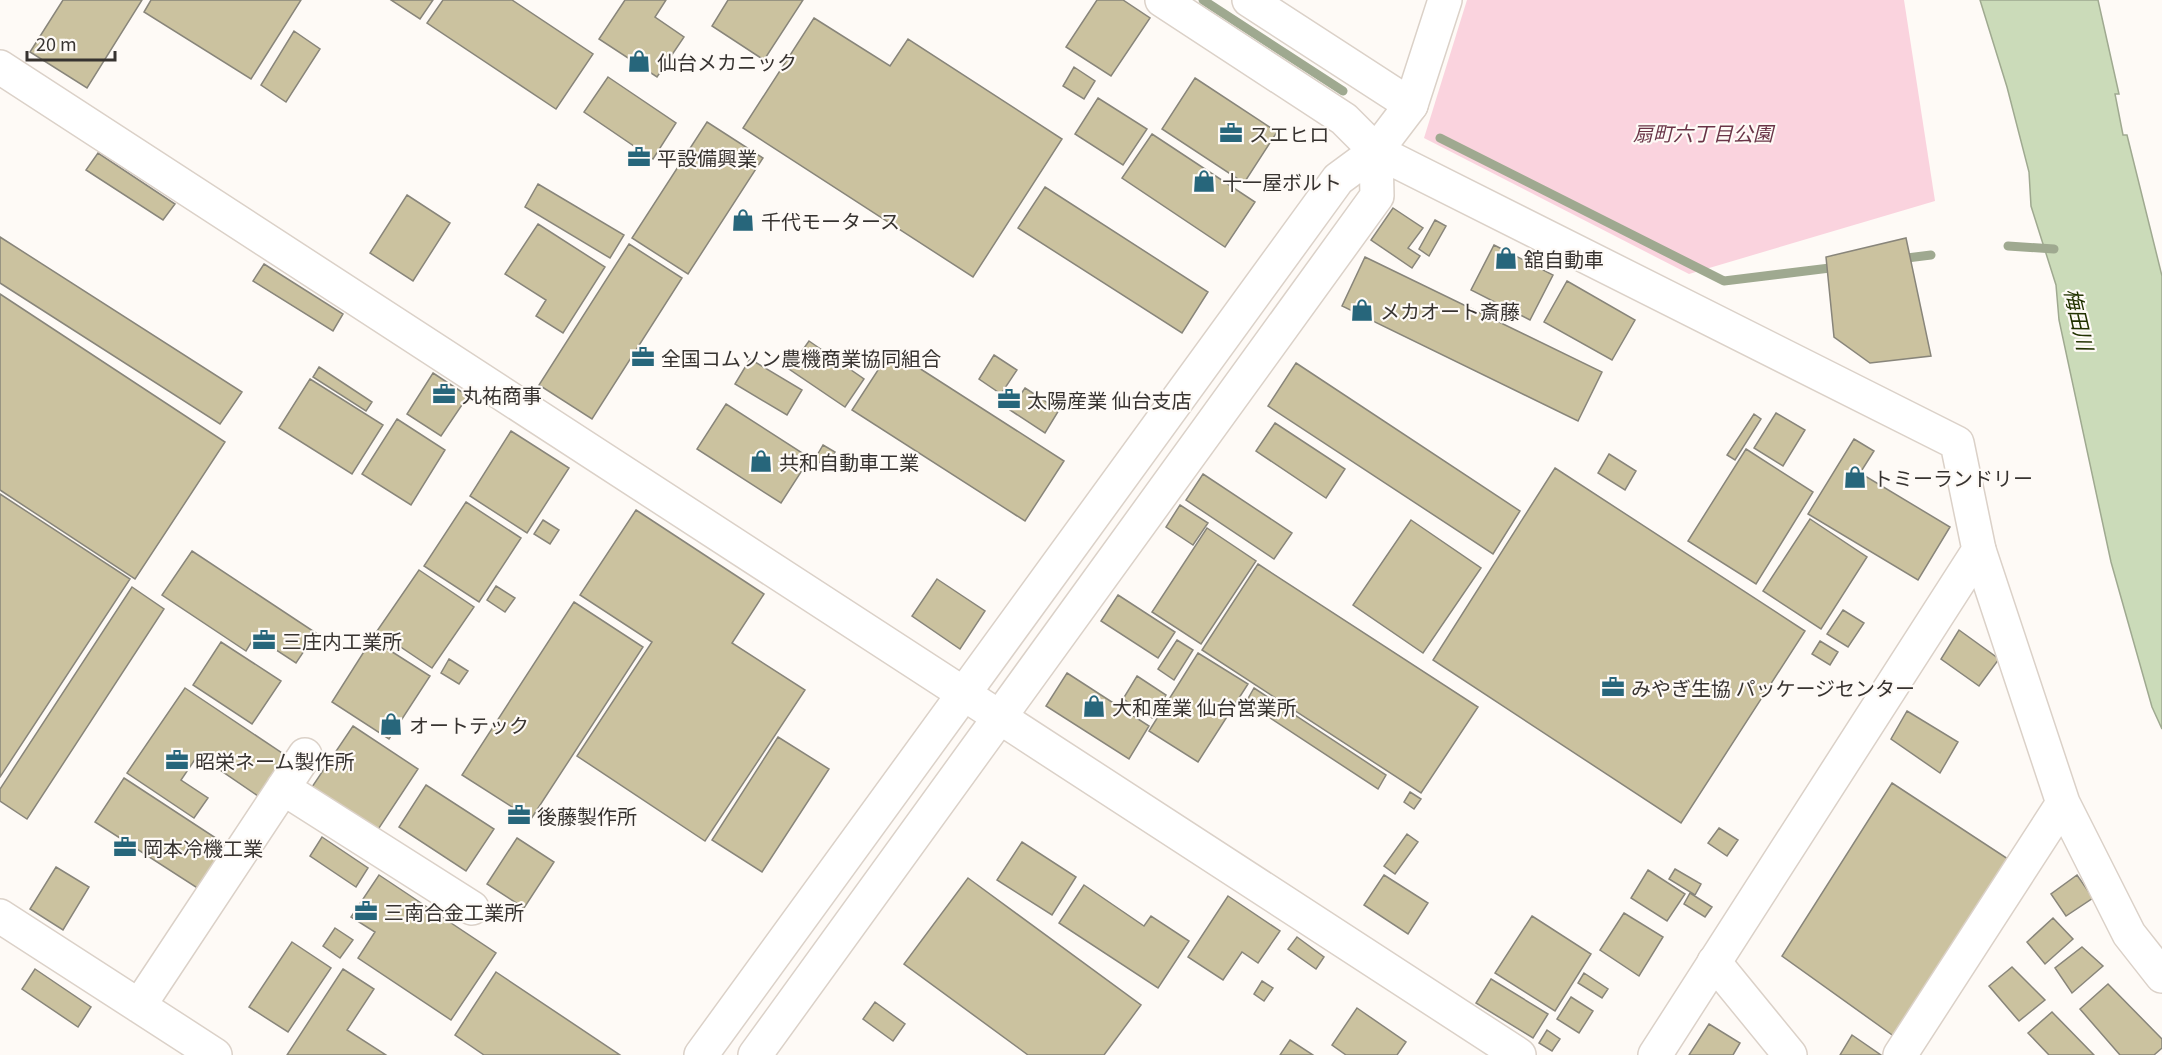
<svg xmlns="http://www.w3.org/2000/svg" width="2162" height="1055" viewBox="0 0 2162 1055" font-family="Georgia,'Noto Sans JP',serif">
<rect width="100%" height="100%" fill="#fefaf6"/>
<path fill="#fad3de" d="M1467,0H1904L1935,201L1689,274L1424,138Z"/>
<path fill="#cbdbb9" stroke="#9fa990" stroke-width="1.5" d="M1980,0H2098L2119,94H2115L2123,135H2127L2162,276V729L2152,707L2111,562L2059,320L2056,285L2031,206L2029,172L2007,87Z"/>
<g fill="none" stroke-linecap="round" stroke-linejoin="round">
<path stroke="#9fa990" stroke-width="9" d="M1203,0L1343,91
M1440,138L1724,281L1838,267
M2008,246L2054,249
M1899,259L1931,255"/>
</g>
<path fill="#cbc29f" stroke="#88857a" stroke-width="1.5" d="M63,0H142L87,88L30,52Z
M151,0H301L251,79L144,12Z
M391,0H433L420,19Z
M443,0H512L593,54L556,109L427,23Z
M625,0H666L655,17L684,37L657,77L599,39Z
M728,0H803L764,60L712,26Z
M1097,0H1123L1150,18L1111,76L1066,47Z
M814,18L890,66L908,39L1062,139L973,277L743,128Z
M294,31L320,49L286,102L261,85Z
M1074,67L1095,81L1084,99L1063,86Z
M608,77L676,123L653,159L584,112Z
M1195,78L1277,132L1244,183L1162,129Z
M1098,98L1147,129L1123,165L1075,134Z
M707,122L763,158L688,274L632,238Z
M1152,134L1255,202L1225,247L1122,178Z
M98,153L175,204L163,220L86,170Z
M538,184L624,235L610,258L525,207Z
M1045,187L1208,292L1182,333L1018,228Z
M407,195L450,223L413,281L370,253Z
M1393,208L1423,228L1408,248L1420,256L1412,268L1371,240Z
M1435,220L1446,226L1429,256L1419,249Z
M538,224L605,267L563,333L536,316L546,300L505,274Z
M0,237L242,392L220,424L0,283Z
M1906,238L1931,356L1870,363L1834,337L1826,257Z
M629,244L682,278L592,419L539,385Z
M1494,245L1553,275L1530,320L1471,290Z
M1365,257L1602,372L1578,421L1342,306Z
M264,264L343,314L333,331L253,281Z
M1567,281L1635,320L1612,360L1544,322Z
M0,294L225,442L135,579L0,490Z
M809,341L864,379L845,407L789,369Z
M891,350L1064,461L1025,521L852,410Z
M994,355L1017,370L1001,394L979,379Z
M750,359L802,390L787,415L735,384Z
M1296,363L1520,511L1493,554L1268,406Z
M319,367L372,402L366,411L313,377Z
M433,373L468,396L441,436L407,414Z
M310,379L383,425L352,474L279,428Z
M1025,388L1059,410L1045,433L1010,410Z
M726,404L810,458L781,503L697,449Z
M1776,413L1805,430L1783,466L1754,448Z
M1754,414L1761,419L1735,460L1727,455Z
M397,419L445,450L411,505L362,474Z
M1275,423L1345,469L1326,498L1256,451Z
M511,431L569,468L527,533L470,496Z
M1854,439L1874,451L1860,473L1950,527L1918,580L1808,514Z
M823,445L835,452L826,467L815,459Z
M1746,449L1813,492L1756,584L1688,541Z
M1609,454L1636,471L1625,490L1598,473Z
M1555,468L1805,631L1681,823L1433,660Z
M1203,474L1292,533L1274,559L1186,500Z
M0,494L130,579L0,777Z
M466,502L521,538L479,602L424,566Z
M1180,505L1208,523L1193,545L1166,527Z
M636,510L764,594L732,643L805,690L705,841L577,756L652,642L580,595Z
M1810,519L1867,557L1821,629L1763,591Z
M543,520L559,530L550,544L534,534Z
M1411,520L1481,568L1423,653L1353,605Z
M1207,528L1256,561L1201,644L1152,612Z
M192,551L316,633L296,663L255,636L246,651L162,595Z
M1258,564L1478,707L1421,793L1202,650Z
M419,570L474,607L432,668L377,631Z
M937,579L985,611L960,649L912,616Z
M496,586L515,598L505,612L487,600Z
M132,587L164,609L27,819L0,801V789Z
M1118,595L1175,632L1158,658L1101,621Z
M574,602L643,647L531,819L462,775Z
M1843,610L1864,623L1848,647L1827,634Z
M1959,630L1999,659L1979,686L1941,659Z
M372,639L430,676L389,739L332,702Z
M1177,640L1193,650L1174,680L1158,669Z
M1820,641L1838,652L1830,665L1812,654Z
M221,642L281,681L252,724L193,685Z
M1198,653L1248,684L1198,762L1149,731Z
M449,659L468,671L459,684L441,673Z
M1067,673L1149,726L1129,759L1046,706Z
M1137,676L1166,695L1152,718L1123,699Z
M185,688L285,755L258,796L198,755L181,780L208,798L194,818L127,773Z
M1254,688L1386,775L1378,789L1246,702Z
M1907,711L1958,742L1940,773L1891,739Z
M353,726L418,769L377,831L312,787Z
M778,737L829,769L762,872L712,840Z
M124,778L231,848L202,891L95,822Z
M1892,783L2008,859L1895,1037L1782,956Z
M426,785L494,829L466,871L399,827Z
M1410,792L1421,799L1414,809L1404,802Z
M1719,828L1738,840L1727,856L1708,843Z
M1407,834L1418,842L1395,874L1384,866Z
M322,837L368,868L356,887L310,856Z
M517,838L554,862L524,908L487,884Z
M1022,842L1076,877L1052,915L997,880Z
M56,867L89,887L63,930L30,909Z
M1675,869L1701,884L1695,895L1669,879Z
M1648,870L1685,894L1667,921L1631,898Z
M379,875L496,953L451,1020L358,958L375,932L351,917Z
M1384,875L1428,903L1408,934L1364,905Z
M2077,875L2093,898L2066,916L2051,894Z
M968,878L1141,1005L1104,1055H1028L904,964Z
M1084,885L1144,926L1151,916L1189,941L1158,988L1059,923Z
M1690,893L1712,907L1705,917L1684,904Z
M1228,896L1280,931L1258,963L1242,952L1223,980L1188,957Z
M1624,913L1663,937L1639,976L1600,950Z
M1532,916L1591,954L1555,1011L1495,973Z
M2053,918L2073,939L2045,964L2027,942Z
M335,928L353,940L340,958L323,946Z
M1297,937L1324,957L1316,969L1288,949Z
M292,942L331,968L288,1032L249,1007Z
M2082,947L2103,966L2072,993L2055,968Z
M2012,967L2045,1000L2019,1021L1989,986Z
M35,969L91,1007L78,1027L22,989Z
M343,969L374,989L347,1030L386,1055H287Z
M496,972L620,1055H484L455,1035Z
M1584,973L1608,989L1602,998L1578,983Z
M1491,979L1548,1014L1533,1038L1476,1003Z
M1262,981L1273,988L1264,1001L1254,994Z
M2108,984L2162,1039V1048L2154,1055H2120L2080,1009Z
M1571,997L1593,1011L1579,1033L1557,1019Z
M875,1002L905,1024L893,1041L863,1019Z
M1357,1008L1406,1042L1397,1055H1346L1332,1045Z
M2052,1012L2094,1055H2049L2028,1033Z
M1709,1024L1740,1043L1733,1055H1689Z
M1547,1030L1560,1039L1552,1051L1539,1043Z
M1852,1035L1881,1055H1840Z
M1290,1040L1313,1055H1280Z"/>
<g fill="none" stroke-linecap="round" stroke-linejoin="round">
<g stroke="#dbd1c8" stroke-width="36">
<path id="minor" d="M1162,0L1344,119L1376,151
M1249,0L1411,105
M0,67L1519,1055
M1979,550L2063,803L2129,934L2162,976
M283,788L472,908
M0,916L215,1055
M1714,962L1790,1055
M139,1006L305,755
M1900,1055L2063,803"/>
</g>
<g stroke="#dbd1c8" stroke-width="36">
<path id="tertiary" d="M1376,151L1957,443L1979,550L1655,1055
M701,1055L1338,179L1376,151L1411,105L1445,0
M755,1055L1377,196L1376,151"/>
</g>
<use href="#minor" stroke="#fff" stroke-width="33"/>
<use href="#tertiary" stroke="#fff" stroke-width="33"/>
</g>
<defs>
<g id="shop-bare" transform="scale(1.8)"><path d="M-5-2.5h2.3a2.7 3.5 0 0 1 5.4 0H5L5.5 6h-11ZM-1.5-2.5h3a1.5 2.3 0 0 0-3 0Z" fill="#27667b" stroke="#fefaf6" stroke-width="2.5" paint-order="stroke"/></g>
<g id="office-bare" transform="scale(1.8)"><path d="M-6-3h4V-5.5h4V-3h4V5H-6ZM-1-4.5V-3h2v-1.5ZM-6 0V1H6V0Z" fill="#27667b" stroke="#fefaf6" stroke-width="2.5" paint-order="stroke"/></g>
</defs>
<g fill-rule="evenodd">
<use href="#shop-bare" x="639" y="61"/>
<use href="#office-bare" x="1231" y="133"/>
<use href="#office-bare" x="639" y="157"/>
<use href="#shop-bare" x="1204" y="181"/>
<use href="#shop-bare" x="743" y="220"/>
<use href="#shop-bare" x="1506" y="258"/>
<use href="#shop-bare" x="1362" y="310"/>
<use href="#office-bare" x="643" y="357"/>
<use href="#office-bare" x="444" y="394"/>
<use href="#office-bare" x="1009" y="399"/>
<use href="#shop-bare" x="761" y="461"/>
<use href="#shop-bare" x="1855" y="477"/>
<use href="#office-bare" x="264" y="640"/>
<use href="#office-bare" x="1613" y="687"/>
<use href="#shop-bare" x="1094" y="706"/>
<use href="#shop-bare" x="391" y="724"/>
<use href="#office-bare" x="177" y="760"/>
<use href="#office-bare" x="519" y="815"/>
<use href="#office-bare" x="125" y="847"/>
<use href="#office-bare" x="366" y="911"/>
</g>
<g text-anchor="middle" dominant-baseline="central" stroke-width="4.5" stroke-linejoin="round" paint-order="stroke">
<g font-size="20" fill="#373330" stroke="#fefaf6" text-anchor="start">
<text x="657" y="61">仙台メカニック</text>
<text x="1249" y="133">スエヒロ</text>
<text x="657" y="157">平設備興業</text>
<text x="1222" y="181">十一屋ボルト</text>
<text x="761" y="220">千代モータース</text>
<text x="1524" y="258">舘自動車</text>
<text x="1380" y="310">メカオート斎藤</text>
<text x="661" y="357">全国コムソン農機商業協同組合</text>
<text x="462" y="394">丸祐商事</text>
<text x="1027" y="399">太陽産業 仙台支店</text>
<text x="779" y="461">共和自動車工業</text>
<text x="1873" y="477">トミーランドリー</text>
<text x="282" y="640">三庄内工業所</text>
<text x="1631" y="687">みやぎ生協 パッケージセンター</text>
<text x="1112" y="706">大和産業 仙台営業所</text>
<text x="409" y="724">オートテック</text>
<text x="195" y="760">昭栄ネーム製作所</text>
<text x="537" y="815">後藤製作所</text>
<text x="143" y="847">岡本冷機工業</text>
<text x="384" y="911">三南合金工業所</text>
</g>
<g font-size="20" font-style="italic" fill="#693447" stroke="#fefaf6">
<text x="1703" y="132">扇町六丁目公園</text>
</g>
<g font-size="21" font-style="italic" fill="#213200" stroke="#fefaf6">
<text transform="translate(2080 319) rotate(77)">梅田川</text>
</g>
</g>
<path d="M27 51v9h88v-9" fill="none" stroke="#373330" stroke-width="3"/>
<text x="36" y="51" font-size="18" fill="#373330" stroke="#fefaf6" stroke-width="4.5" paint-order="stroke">20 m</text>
</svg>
